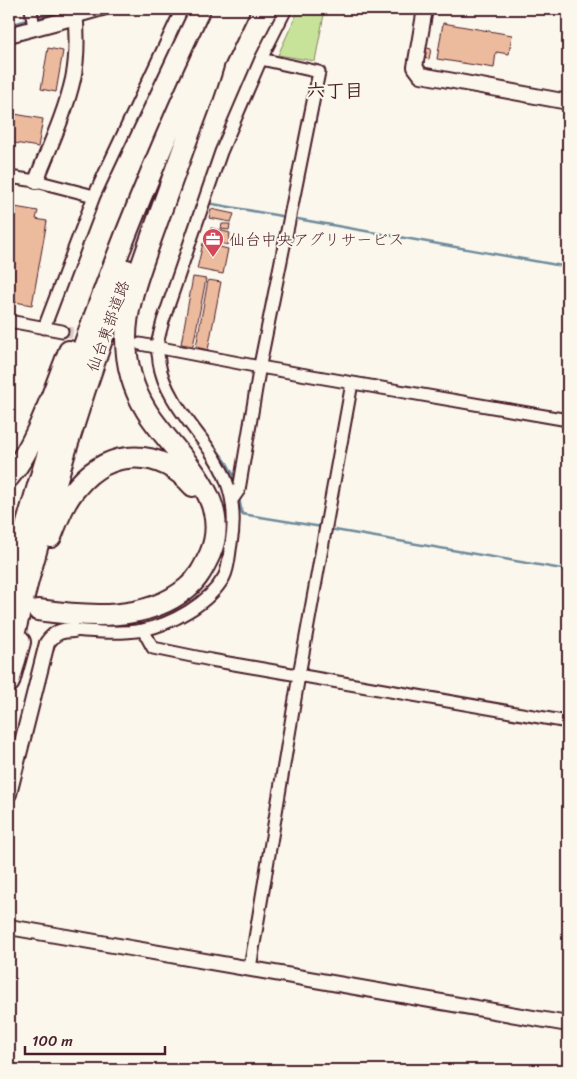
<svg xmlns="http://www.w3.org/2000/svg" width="577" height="1079" viewBox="0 0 577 1079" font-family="Sriracha,'Klee One',sans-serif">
<rect width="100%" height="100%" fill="#fbf7ec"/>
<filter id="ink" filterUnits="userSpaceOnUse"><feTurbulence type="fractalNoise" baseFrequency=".02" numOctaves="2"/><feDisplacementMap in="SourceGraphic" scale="10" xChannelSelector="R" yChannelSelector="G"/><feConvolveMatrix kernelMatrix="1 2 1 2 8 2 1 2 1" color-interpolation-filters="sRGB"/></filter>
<g filter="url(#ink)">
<path fill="#c7e39a" stroke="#888162" d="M299,9H325L315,61L278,55Z"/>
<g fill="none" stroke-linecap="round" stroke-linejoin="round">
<path stroke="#6e8a9b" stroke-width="2.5" d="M37,18L54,13
M9,25L28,20
M207,203L287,217
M292,218L568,267
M264,362L411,387
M182,403L227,463L236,480
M239,498L242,514L322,527
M329,529L568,570"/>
</g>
<path fill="#ecba9d" stroke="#4a1f2b" d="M443,23L512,35L509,54L496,52L494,68L437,59Z
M424,47L431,49L429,59L422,58Z
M48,48L63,51L56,92L41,89Z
M9,113L43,119L38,147L9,142Z
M9,206L38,211L36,219L47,221L32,305L9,301Z
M211,209L234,214L231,222L209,218Z
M222,224H230L229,230L221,229Z
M211,228L230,233L228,245L208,240Z
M203,243L228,249L223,274L197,269Z
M193,277L206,279L193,346L181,344Z
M208,280L221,282L208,350L196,347Z"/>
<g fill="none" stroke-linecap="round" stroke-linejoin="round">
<path stroke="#d8ccc5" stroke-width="11" stroke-dasharray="11 5.5" stroke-linecap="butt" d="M62,331L130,342"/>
<path stroke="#d8ccc5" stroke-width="20" stroke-dasharray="20 10" stroke-linecap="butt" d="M9,601L38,610"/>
<g stroke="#4a1f2b" stroke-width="15">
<path id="minor" d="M31,9L34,28
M76,17L104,9
M9,177L36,181L94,196L44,328
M94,196L182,9
M9,321L62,331
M140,344L260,367L568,420
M232,500L239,490L260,365L319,72L261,59
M74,630C96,632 120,634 143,630C171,624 209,604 224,577C229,568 229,554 231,544C235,522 234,501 226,480C210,438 166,408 159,362C159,357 157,351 157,347C158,338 161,329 163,321L221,152L261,59L286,9
M143,630L153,648L211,660L568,722
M250,968L299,675L352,383"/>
</g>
<g stroke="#4a1f2b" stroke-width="18">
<path id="tertiary" d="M425,9L415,67L421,75L568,102
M9,35L76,17
M36,181C49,148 65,114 73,79C78,56 77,31 75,9
M9,794L47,643C55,632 61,630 74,630
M9,927L568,1024"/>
</g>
<g stroke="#4a1f2b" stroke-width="24">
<path id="motorway" d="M210,70L239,9
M9,477C36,445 54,390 69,351
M51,537C58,519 65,500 78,486C110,448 160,448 193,486
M9,590C60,390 136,195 224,9
M38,610C88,617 146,622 187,588C198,579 204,567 210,554C235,496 172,453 146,410C133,389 126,363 126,338C126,307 138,276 148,247C160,214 172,180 184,147C195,118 207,89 215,58
M9,655C41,524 80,396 127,270
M9,682L20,642"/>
</g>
<use href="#minor" stroke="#fbf7ec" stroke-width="11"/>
<use href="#tertiary" stroke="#fbf7ec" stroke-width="14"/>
<use href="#motorway" stroke="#fbf7ec" stroke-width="20"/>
</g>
</g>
<defs>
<g id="office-pin" transform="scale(1.125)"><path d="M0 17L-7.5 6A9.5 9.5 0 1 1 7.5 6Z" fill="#d1495b" stroke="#fbf7ec"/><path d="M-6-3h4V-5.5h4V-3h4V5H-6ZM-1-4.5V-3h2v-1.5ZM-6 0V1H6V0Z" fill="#fff"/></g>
</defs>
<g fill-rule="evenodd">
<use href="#office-pin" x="213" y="239"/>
</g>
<g text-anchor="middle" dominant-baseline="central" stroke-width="4" stroke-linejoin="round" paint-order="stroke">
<g font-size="16" fill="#4a1f2b" stroke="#fbf7ec" text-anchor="start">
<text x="229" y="239">仙台中央アグリサービス</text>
</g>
<g font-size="16" fill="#4a1f2b" stroke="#fbf7ec">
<text transform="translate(108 326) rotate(-70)">仙台東部道路</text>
</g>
<g font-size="19" font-weight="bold" fill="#4a1f2b" stroke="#fbf7ec">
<text x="335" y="90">六丁目</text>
</g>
</g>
<rect width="577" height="1079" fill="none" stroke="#fbf7ec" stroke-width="30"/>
<rect x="15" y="15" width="547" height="1049" fill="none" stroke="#4a1f2b" stroke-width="2" filter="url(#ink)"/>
<path d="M25 1046v8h140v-8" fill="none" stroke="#4a1f2b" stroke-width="2.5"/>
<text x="32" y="1046" font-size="15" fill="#4a1f2b" stroke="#fbf7ec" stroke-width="4" paint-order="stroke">100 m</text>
</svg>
